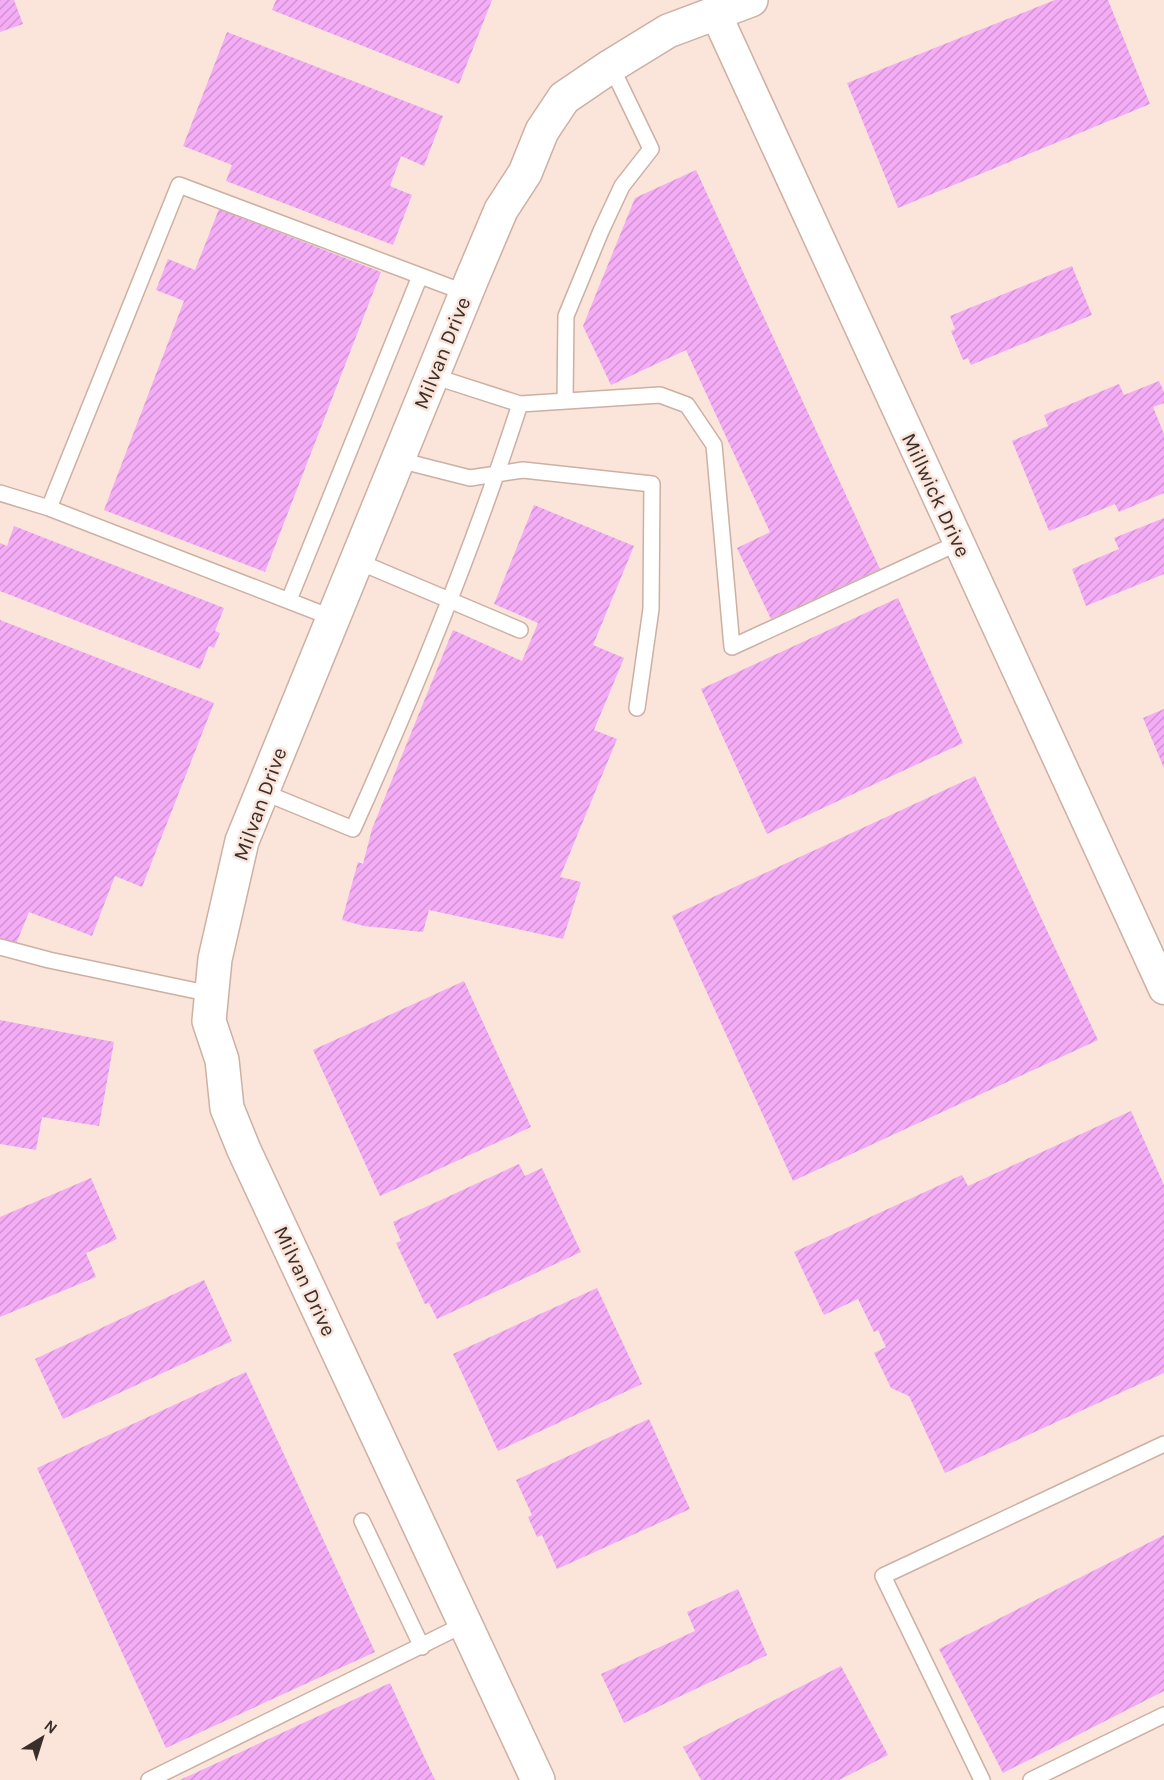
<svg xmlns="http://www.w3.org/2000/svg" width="1164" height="1780" viewBox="0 0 1164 1780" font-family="Karla,sans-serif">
<defs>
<pattern id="building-hatch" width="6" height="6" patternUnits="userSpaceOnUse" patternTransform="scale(1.5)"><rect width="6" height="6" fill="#f3acf5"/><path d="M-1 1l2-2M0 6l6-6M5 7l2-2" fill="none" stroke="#d194d2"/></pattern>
</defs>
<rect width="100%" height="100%" fill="#fbe4d9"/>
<path fill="url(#building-hatch)" d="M0,0H14L23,24L0,32Z
M276,0H492L459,84L272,10Z
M1055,0H1108L1150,104L898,208L847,83Z
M227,32L443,116L424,166L401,156L390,186L412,195L393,245L226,181L232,165L183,146Z
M696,170L880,569L771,619L737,548L770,532L686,350L611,385L583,326L635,198Z
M219,209L381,272L265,572L104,510L184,301L156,290L168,259L195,270Z
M1072,266L1092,315L971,365L968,358L963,360L951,331L955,329L950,316Z
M1159,381L1164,392V403L1153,407L1164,434V493L1119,512L1115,504L1049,531L1012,441L1048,426L1044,415L1119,384L1124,395Z
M534,505L634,546L593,645L624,658L594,730L617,739L560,877L581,882L563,939L429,910L423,932L364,926L342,920L358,862L363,864L372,829L453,630L522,661L538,623L494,604Z
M1164,518V574L1086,606L1072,569L1119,549L1114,538Z
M14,526L224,608L215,631L220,633L214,648L209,646L200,669L0,591V543L7,546Z
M898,598L963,743L767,834L701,689Z
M0,620L214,703L142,887L115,876L92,936L29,912L16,944L0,938Z
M1164,709V768L1143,718Z
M975,776L1098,1040L793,1181L672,916Z
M464,981L531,1127L380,1196L313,1050Z
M0,1020L114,1042L99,1126L42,1117L36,1150L0,1144Z
M1131,1111L1164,1185V1373L945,1473L909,1396L891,1388L874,1353L886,1347L878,1330L874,1332L858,1299L824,1315L794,1252L962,1175L968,1186Z
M519,1164L525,1176L542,1168L581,1252L437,1319L429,1303L425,1304L396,1243L401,1241L393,1222Z
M91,1178L117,1239L86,1253L96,1277L0,1317V1217Z
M204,1280L232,1341L63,1419L35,1359Z
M597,1288L642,1384L498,1451L453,1354Z
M246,1372L375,1652L166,1748L37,1468Z
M649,1419L690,1509L557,1569L542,1535L537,1537L528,1517L532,1515L516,1480Z
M1164,1535V1691L1003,1773L939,1649Z
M738,1589L767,1655L624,1723L601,1674L695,1631L687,1612Z
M841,1666L888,1755L839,1780H701L683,1747Z
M390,1683L435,1780H180Z"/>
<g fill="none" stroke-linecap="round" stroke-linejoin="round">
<g stroke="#ccb0a3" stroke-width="18">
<path id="service" d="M433,376L520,404L660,395L687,405L714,445L732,647L958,543
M565,401L566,316L601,231L622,186L651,149L611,66
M399,460L470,478L523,470L652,484L651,609L637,708
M0,493L49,508
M357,561L520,630
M289,600L420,276
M333,618L49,508L179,185L466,293
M263,792L353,829C415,691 473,549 520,404
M0,947L49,960L211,994
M362,1521L422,1647
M149,1780L465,1624
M982,1780L883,1576L1164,1444
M1031,1780L1164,1715"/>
</g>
<g stroke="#ccb0a3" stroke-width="33">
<path id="minor" d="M716,14L1164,989"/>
</g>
<g stroke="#ccb0a3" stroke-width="36">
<path id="tertiary" d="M538,1780L244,1150L227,1108L222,1060L209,1021L215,959L242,841L471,281L501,210L525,173L542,131L564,98L611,66L668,31L751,0"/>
</g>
<use href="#service" stroke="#fff" stroke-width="15"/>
<use href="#minor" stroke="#fff" stroke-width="30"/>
<use href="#tertiary" stroke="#fff" stroke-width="33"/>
</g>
<g text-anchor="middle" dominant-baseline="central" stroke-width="5" stroke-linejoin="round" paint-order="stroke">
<g font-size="21" fill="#392e29" stroke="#fbe4d9">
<text transform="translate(442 353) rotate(-68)">Milvan Drive</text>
<text transform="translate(936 495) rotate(65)">Millwick Drive</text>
<text transform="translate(260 804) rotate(-70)">Milvan Drive</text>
<text transform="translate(305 1281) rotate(65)">Milvan Drive</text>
</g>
</g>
<g transform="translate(42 1738) rotate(38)" stroke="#fbe4d9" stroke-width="4.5" paint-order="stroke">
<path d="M0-4.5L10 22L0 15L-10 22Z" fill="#392e29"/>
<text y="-9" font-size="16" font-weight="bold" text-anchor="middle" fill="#392e29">N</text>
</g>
</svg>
